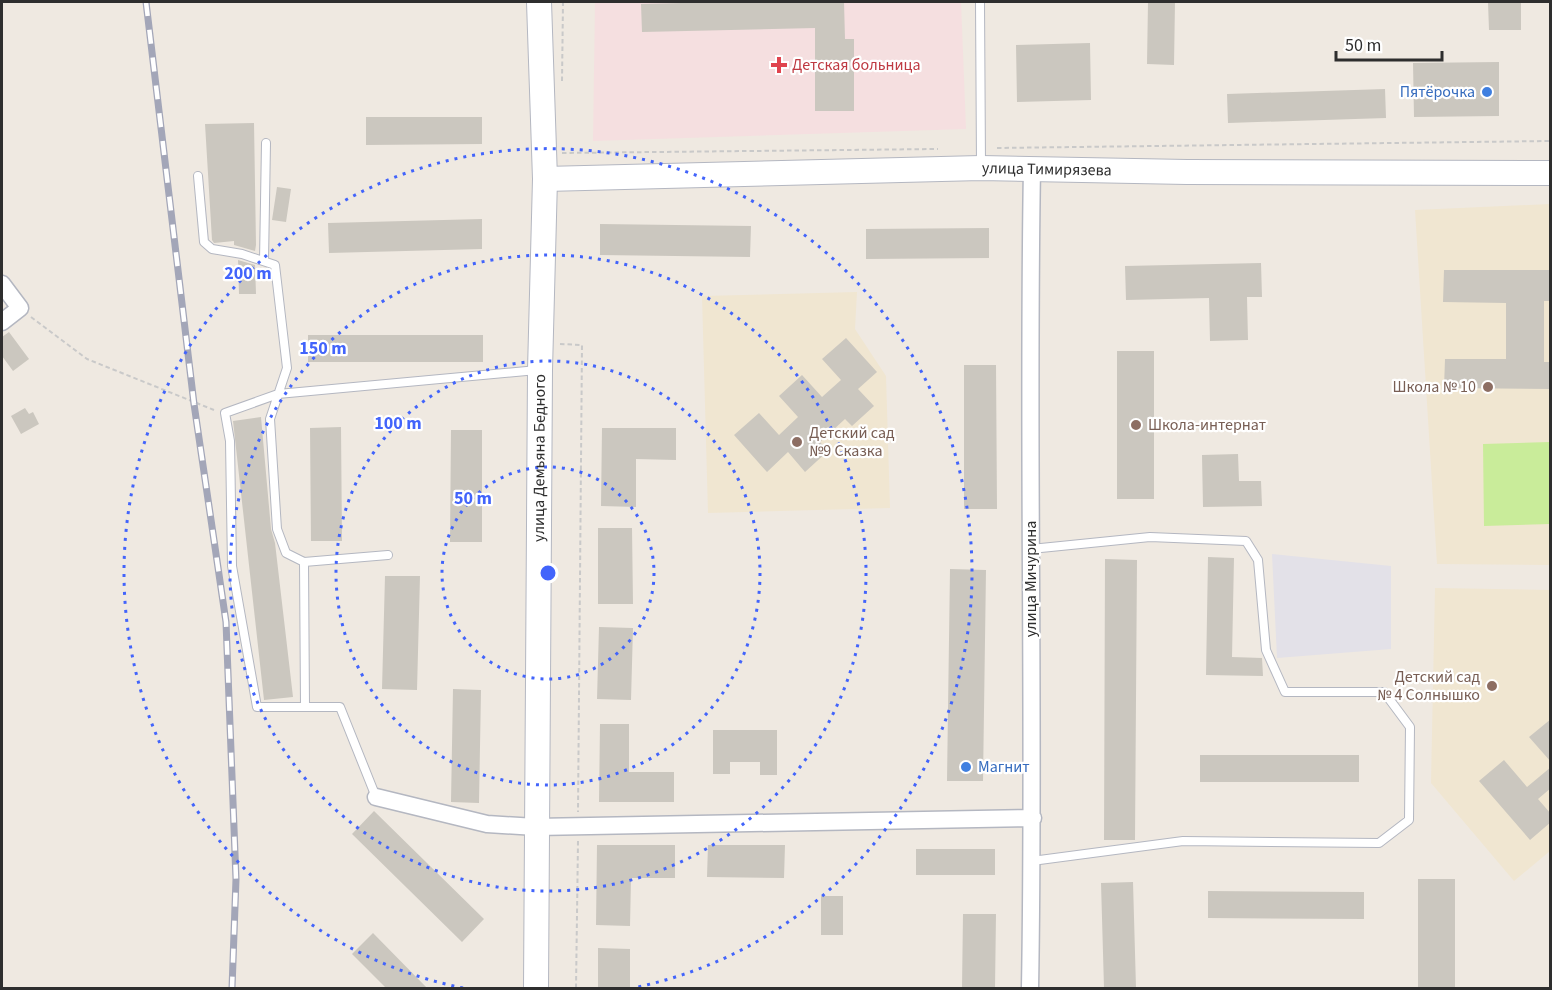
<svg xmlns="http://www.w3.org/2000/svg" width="1552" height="990" viewBox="0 0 1552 990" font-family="'Source Sans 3',sans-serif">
<rect width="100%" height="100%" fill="#efe9e1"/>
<path fill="#e3e1e8" d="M1272,554L1391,566V649L1277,658Z"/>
<path fill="#f0e6d1" d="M1550,204V565L1437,564L1415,210Z
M857,292L855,329L886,376L890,508L708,513L702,296Z
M1435,588L1550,590V851L1514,881L1431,783Z"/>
<path fill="#f5dfe0" d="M595,2H961L966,129L593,141Z"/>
<path fill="#c9ec9a" d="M1550,442V524L1484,526L1483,444Z"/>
<path fill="#cbc7bf" d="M720,2H844L845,39H854V111H815V28L642,32L641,4Z
M1148,2H1175L1174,65L1147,64Z
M1488,2H1521V30H1489Z
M1090,43L1091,100L1017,102L1016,45Z
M1499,62V116L1414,117L1413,63Z
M1385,89L1386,118L1228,123L1227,94Z
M366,117H482V144L366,145Z
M254,123L256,245L255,251L234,245V241L214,243L212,240L205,124Z
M277,187L291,189L286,222L272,220Z
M482,219V249L329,253L328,223Z
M600,224L751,226L750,257L600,255Z
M989,228V258L866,259V229Z
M238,260L255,265L256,294H239Z
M1261,263L1262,297H1247L1248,340L1210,341L1209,298L1126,300L1125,266Z
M1444,270H1551V301H1544V362H1551V389L1444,388L1445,359H1506V303L1443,302Z
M9,332L29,359L13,371L2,356V337Z
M308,335H483V362H308Z
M846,338L877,372L858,389L874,406L852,426L845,419L820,442L828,451L805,472L788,452L767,472L734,435L759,413L779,435L798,417L779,396L802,375L822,397L841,380L822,359Z
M1117,351H1154V499H1117Z
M964,365H996L997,509H964Z
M25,408L29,414L33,412L39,424L21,434L11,416Z
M261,417L271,529L275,543L293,697L264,700L233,421Z
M341,427L342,541H311L310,428Z
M602,428H676V460L636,459V507L601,506Z
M451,430H482V542H450Z
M1238,454L1239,481H1261L1262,506L1203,507L1202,455Z
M598,528H632L633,604H598Z
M1208,557L1234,558L1232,657L1262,658L1263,676L1206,675Z
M1105,559L1137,560L1135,840H1104Z
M950,569L986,570L983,781H947Z
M385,576H420L417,690L382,689Z
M599,627L633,628L631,700L597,699Z
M453,689L481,690L479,803L451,802Z
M1551,719V762L1529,737Z
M600,724H629V772H674V802H599Z
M713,730H777V775H760V762H730V774H713Z
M1200,755H1359V782H1200Z
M1504,760L1527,787L1551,767V788L1538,799L1551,814V822L1530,840L1479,781Z
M374,811L484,919L462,942L352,834Z
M597,845H675V878H631L630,926L596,925Z
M708,845H785L784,878L707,877Z
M916,849H995V875H916Z
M1418,879H1455V988H1418Z
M1133,882L1136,988H1104L1101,883Z
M1208,891L1364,892V919L1208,918Z
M821,896H843V935H821Z
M963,914H996L995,988H962Z
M373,933L427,988H386L352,954Z
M598,948L630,949V988H598Z"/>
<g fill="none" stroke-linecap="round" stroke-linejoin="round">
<g stroke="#b4b7c1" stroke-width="10">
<path id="lane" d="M980,2L981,166
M198,176L204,242L212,249L242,254L275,265L287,368L270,419L277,529L286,553L304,562L305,707
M264,261L266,143
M1031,549L1150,537L1246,541L1258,560L1266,650L1285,692H1384L1410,727L1409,820L1379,843L1183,841L1032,861
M304,562L388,555
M376,797L340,707H257L232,566L230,441L225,413L278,394L537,370"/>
</g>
<g stroke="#b4b7c1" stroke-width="19">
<path id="street" d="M2,284L20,308L2,322
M376,797L487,824L536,827L1033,818
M1030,988C1035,715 1027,442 1032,169"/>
</g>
<g stroke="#b4b7c1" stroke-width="26">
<g id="secondary">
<path id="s1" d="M545,179L981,168L1187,172L1550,173"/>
<path id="s2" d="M536,988L540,370L545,179L539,2"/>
</g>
</g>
<path stroke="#c9c9c9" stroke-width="2" stroke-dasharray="4.5 3" stroke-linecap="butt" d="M562,81L563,2
M997,148L1550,141
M562,153L938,149
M31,317L87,359L214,410
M560,344L582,345L578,812
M576,988L578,841"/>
<use href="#lane" stroke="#fff" stroke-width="8"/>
<use href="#street" stroke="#fff" stroke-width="16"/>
<use href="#secondary" stroke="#fff" stroke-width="24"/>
<g stroke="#a3a6b8" stroke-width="7">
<path id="rail" d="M146,2L194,404L226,622L236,879L232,988"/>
</g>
<use href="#rail" stroke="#fff" stroke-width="4.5" stroke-dasharray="14" stroke-linecap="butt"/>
</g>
<g fill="none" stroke="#4264fb" stroke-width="3" stroke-dasharray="3 6">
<circle cx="548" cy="573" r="106"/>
<circle cx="548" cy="573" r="212"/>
<circle cx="548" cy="573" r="318"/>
<path d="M463 988A424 424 0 1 1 633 988"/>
</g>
<path fill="#e0444e" stroke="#fff" stroke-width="2" d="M776 56h6v6h6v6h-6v6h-6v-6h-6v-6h6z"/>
<g fill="#3f7fe0" stroke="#fff" stroke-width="2">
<circle cx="1487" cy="92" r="6"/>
<circle cx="966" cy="767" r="6"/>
</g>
<g fill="#8d6e63" stroke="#fff" stroke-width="2">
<circle cx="1488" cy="387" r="6"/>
<circle cx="1136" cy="425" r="6"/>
<circle cx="797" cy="442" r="6"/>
<circle cx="1492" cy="686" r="6"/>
</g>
<g text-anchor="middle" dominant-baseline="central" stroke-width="4.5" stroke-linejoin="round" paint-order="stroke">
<g font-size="16" fill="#be3a42" stroke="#fff" text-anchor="start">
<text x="792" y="65">Детская больница</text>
</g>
<g font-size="16" fill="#366cbe" stroke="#fff" text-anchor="end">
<text x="1475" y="92">Пятёрочка</text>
<text x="978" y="767" text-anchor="start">Магнит</text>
</g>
<g font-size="16" fill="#2e2e2e" stroke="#fff">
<text stroke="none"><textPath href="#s1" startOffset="502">улица Тимирязева</textPath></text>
<text stroke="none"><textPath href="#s2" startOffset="530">улица Демьяна Бедного</textPath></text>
<text transform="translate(1031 579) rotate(-90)">улица Мичурина</text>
</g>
<g font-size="16" fill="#785e54" stroke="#fff" text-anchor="end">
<text x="1476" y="387">Школа № 10</text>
<text x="1148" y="425" text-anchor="start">Школа-интернат</text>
<text x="809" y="433" text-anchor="start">Детский сад<tspan x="809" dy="18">№9 Сказка</tspan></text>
<text x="1480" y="677">Детский сад<tspan x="1480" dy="18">№ 4 Солнышко</tspan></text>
</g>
</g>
<circle cx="548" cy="573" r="9" fill="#4264fb" stroke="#fff" stroke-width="3"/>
<g font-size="18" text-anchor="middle" font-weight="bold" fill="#4264fb" stroke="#fff" stroke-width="4.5" stroke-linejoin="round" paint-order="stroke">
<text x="248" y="279">200 m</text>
<text x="323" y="354">150 m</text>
<text x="398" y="429">100 m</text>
<text x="473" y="504">50 m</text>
</g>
<rect width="1552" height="990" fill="none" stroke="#2e2e2e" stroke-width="6"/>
<path d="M1336 51v9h106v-9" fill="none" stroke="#2e2e2e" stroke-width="3"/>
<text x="1345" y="51" font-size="18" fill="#2e2e2e" stroke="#ffffff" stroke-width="4.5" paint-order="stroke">50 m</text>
</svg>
